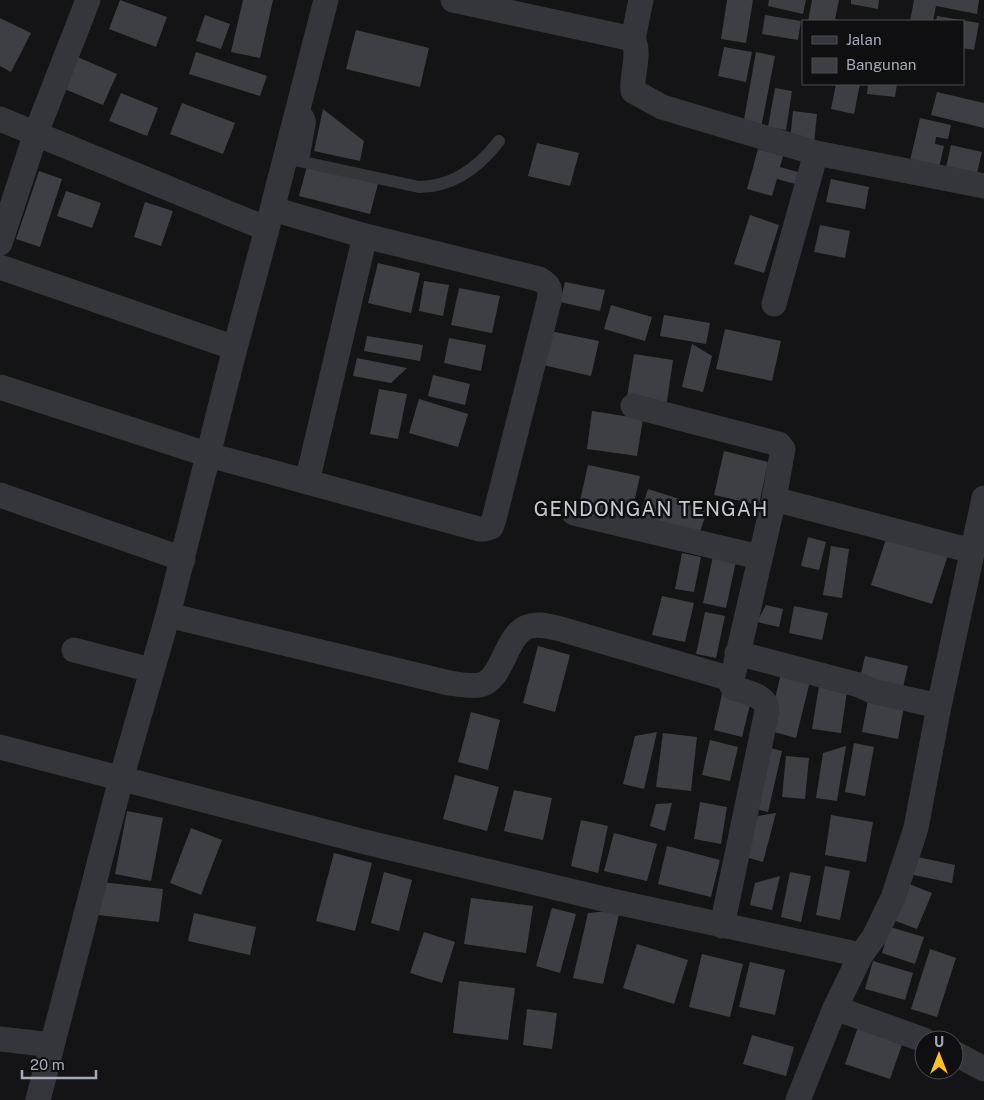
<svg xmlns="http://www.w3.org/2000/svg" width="984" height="1100" viewBox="0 0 984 1100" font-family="'Public Sans',sans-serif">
<rect width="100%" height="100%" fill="#141416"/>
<path fill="#3e3f44" d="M120,0L167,17L156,47L109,29Z
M243,0H273L260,58L231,52Z
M727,0H753L746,43L721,39Z
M769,0H806L803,14L768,6Z
M812,0H839L835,19L843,21H808Z
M851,0H879L878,9L851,4Z
M914,0H979L977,14L936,6L933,21H910Z
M205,15L230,24L221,49L196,41Z
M765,15L801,21L798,40L762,34Z
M937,16L979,23L974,50L963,48V21H936Z
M0,18L31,33L11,72L0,66Z
M356,30L429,48L420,87L346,69Z
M724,47L752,52L746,82L718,76Z
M196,52L267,76L260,96L189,74Z
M756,52L775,56L761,128L743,125Z
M75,56L117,74L103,105L62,88Z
M836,84H860L854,114L831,109Z
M868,84H897L895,97L867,94Z
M775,88L792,91L786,130L768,127Z
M937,92L984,103V128L931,115Z
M121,93L158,108L147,136L109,121Z
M182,103L235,123L223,154L170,134Z
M323,109L364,141L360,161L314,151Z
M793,111L817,114L814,143L790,140Z
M920,118L951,125L948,139L936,137L935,144L944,146L938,172L909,165Z
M537,143L579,153L570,186L528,176Z
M951,145L982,152L977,173L946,167Z
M758,149L783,156L780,167L798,172L795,184L777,179L772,196L747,189Z
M307,166L378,184L370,214L299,196Z
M39,171L62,179L40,247L16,239Z
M831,179L869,187L865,209L826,202Z
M66,191L101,203L92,228L57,216Z
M145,202L173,211L161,246L134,237Z
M750,215L779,225L764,273L734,264Z
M820,225L850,231L845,258L814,252Z
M378,263L420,273L411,313L368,303Z
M424,281L449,285L443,316L419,311Z
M565,282L605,290L600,311L560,302Z
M459,288L500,296L492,333L451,325Z
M611,305L652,317L645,341L604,329Z
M664,315L710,323L706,344L660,336Z
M725,329L781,341L772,381L716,369Z
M550,331L599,341L591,376L543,365Z
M367,336L423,345L420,361L364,351Z
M449,338L486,345L481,371L444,363Z
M692,344L712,356L703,392L682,387Z
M634,354L673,360L667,402L627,397Z
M357,358L407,368L391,383L353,376Z
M433,375L470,384L465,405L428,396Z
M379,389L407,394L398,439L370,434Z
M419,399L468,414L458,447L409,433Z
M592,411L643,419L637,456L587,449Z
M724,451L768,462L759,505L714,495Z
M588,465L640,476L631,516L579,505Z
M648,489L708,508L698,538L638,520Z
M887,536L948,555L932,604L871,585Z
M808,537L826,542L819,570L801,566Z
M831,546L849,549L842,598L823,595Z
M682,553L701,557L694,592L675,589Z
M713,556L736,561L726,608L703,603Z
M662,596L694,603L685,642L652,635Z
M766,605L783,609L779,627L757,622Z
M794,606L828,613L822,640L789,633Z
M705,612L725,616L716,658L696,654Z
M538,646L570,655L555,712L523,703Z
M865,656L908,666L903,687L860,678Z
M781,674L810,681L796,738L767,730Z
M820,680L848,684L841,733L812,729Z
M722,694L751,701L742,737L714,730Z
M869,695L905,701L898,739L862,732Z
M471,712L500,720L488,770L458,762Z
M657,732L644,789L623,784L635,736Z
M663,733L697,737L691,791L656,787Z
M710,740L738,747L730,781L702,775Z
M854,743L874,747L865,796L845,792Z
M846,746L837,801L816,798L823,753Z
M766,747L782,751L768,812L751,808Z
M786,756L809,758L805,799L782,797Z
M455,775L499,787L487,831L443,819Z
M514,790L552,798L543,840L504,831Z
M700,802L727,807L721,844L694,839Z
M672,803L665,831L650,826L656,804Z
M127,811L163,818L151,881L115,874Z
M776,813L763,862L742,856L752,817Z
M831,815L873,822L866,862L825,855Z
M581,820L608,826L598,873L571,866Z
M191,828L222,840L201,895L170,883Z
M614,833L657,844L647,881L604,871Z
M667,846L720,860L711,897L658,884Z
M334,853L372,863L355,931L316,921Z
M913,856L955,865L952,883L909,874Z
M825,866L850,871L840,920L816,915Z
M384,872L412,880L399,931L371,923Z
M790,872L811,876L801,922L781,917Z
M780,876L772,910L750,905L755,883Z
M101,882L163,889L159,922L98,915Z
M909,884L932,893L917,929L893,920Z
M471,898L533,906L526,953L464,944Z
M552,908L576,914L560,973L536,966Z
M620,910L603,984L573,978L588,913Z
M194,913L256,927L250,955L188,941Z
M890,927L924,937L915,964L882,953Z
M424,932L455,942L442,983L410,973Z
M637,944L688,960L674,1004L623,988Z
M930,949L956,958L937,1017L911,1009Z
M702,954L743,964L730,1017L689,1007Z
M873,961L913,973L905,1000L865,989Z
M750,962L785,970L775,1015L739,1007Z
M459,981L515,988L508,1040L453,1033Z
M527,1009L557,1013L552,1049L523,1045Z
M859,1024L904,1039L890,1079L845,1064Z
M752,1035L794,1047L786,1076L743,1064Z"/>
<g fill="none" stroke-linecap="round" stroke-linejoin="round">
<path stroke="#35363c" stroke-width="12" d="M297,108C305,111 309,114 310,122L303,161
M285,158L419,187C453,187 479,167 499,141"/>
<path stroke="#35363c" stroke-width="25" d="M453,0L633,39L641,0
M633,39C641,54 631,75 633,91L662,107L816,153L984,186
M0,119L267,229L326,0
M273,209L365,236
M0,243L36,133L88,0
M0,267L235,348
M774,304L816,153
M0,387L209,455L479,529H485L491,527L494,519L549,301C551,289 550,285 539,279L365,236L307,482
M633,406L779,444L783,449L782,454L774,499
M0,495L183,559
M574,513L759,557
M168,615L449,683C458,684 470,687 480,685C503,680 505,636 527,627C537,623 547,626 557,628L731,679
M74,650L151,670
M737,653L859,685L872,691L939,706
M0,747L365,842L616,902L861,955L835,1008L798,1100
M722,926L767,711C767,695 746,692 733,688L731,684L774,499L972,551
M861,955L874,937L893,898L916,828L939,706L984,498
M835,1008L924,1040
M0,1039L52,1045
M954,1053L984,1069
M38,1100L121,779L168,615L235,348L267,229"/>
</g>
<g text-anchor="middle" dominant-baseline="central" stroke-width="5" stroke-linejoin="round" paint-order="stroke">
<g font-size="20" letter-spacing="1" fill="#c6c9d3" stroke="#0f0f11">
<text x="651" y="509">GENDONGAN TENGAH</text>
</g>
</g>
<rect x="802" y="20" width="162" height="65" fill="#0f0f11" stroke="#4b4d54"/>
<rect x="812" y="36" width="25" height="8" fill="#35363c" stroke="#4b4d54"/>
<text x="846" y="45" font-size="15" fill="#a5aab8">Jalan</text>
<rect x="812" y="58" width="25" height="15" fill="#3e3f44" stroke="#4b4d54"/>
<text x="846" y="70" font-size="15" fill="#a5aab8">Bangunan</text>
<g transform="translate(939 1055)"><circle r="24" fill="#0f0f11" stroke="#4b4d54"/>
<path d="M0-4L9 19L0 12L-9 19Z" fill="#ffc024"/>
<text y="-8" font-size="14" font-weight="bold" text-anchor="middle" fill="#a5aab8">U</text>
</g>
<path d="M22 1070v8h74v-8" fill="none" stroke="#a5aab8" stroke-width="2.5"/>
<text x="30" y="1070" font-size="15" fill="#a5aab8" stroke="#0f0f11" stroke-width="4" paint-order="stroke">20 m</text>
</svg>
